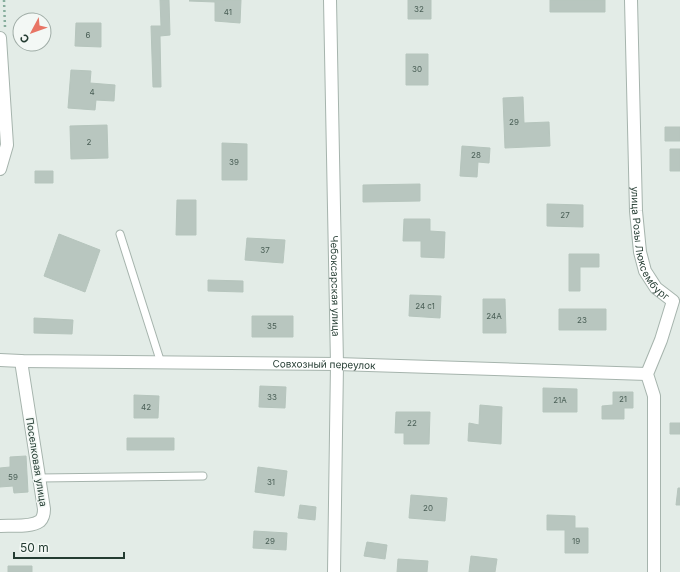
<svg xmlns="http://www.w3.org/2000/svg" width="680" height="572" viewBox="0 0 680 572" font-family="Inter,sans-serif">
<rect width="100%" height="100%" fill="#e3ece7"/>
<path fill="#b8c6bf" stroke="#b6c5bd" d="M160,0H169L170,35L160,36L161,87H153L151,26H161Z
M190,0H241L240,23L215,21V2L189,1Z
M408,0H431V19H408Z
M550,0H605V12H550Z
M76,23H101V47L75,46Z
M406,54H428V85H406Z
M71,70L91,71L90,83L115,85L114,101L96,100L95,110L68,108Z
M523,97L524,123L549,122L550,146L505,148L503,98Z
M107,125L108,158L71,159L70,126Z
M665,127H680V141H665Z
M222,143L247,144V180H222Z
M462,146L490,148L489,163L478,162L477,177L460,176Z
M670,149H680V171H670Z
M35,171H53V183H35Z
M420,184V201L363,202V185Z
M177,200H196V235H176Z
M547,204L583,205V227L547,226Z
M404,219H430V231L445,232L444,258L421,257V241H403Z
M59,234L100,250L85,292L44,276Z
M247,238L285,240L283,263L245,260Z
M569,254H599V267H580V291H569Z
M208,280L243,281V292L208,291Z
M410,295L441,296L440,318L409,316Z
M483,299H505L506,333H483Z
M559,309H606V330H559Z
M252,316H293V337H252Z
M34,318L73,320L72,334L34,333Z
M260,386L286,387L285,408L259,407Z
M543,388L577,389V412H543Z
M613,392H633V408H624V419H602V406L613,405Z
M134,395L159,396L158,418H134Z
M480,405L502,407L501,444L468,441L469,423L479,425Z
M396,412H430L429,444H404V433H395Z
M670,423H680V434H670Z
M127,438H174V450H127Z
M26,456L28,492L14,493L13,486L0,487V468L10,467V457Z
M258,467L287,471L284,496L255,492Z
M678,488H680V505H676Z
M411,495L447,498L445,521L409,518Z
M300,505L316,507L315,520L298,518Z
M547,515L575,516V528H588V553H565V530H547Z
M254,531L287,533L286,550L253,548Z
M367,542L387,545L385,559L364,556Z
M471,556L497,559L495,572H469Z
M398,559L428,561L427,572H397Z
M8,566H32V572H8Z"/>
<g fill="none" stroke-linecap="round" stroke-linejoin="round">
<g stroke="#a6b4ad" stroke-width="9">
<path id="service" d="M120,234L161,363
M40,478L203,476"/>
</g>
<g stroke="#a6b4ad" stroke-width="14">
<g id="minor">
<path id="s1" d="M330,0L337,364L334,572"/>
<path id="s2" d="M631,0L636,211L640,252L645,271L656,288L673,301L661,340L647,374L654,396V572"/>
<path d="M0,38L7,145L0,169"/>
<path id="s3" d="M0,360L21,361L337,364L647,374"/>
<path d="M0,526C12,525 30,528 40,521C43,518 44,513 44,509L21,361"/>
</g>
</g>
<path stroke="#86ad9c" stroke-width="2.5" stroke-dasharray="2 3" stroke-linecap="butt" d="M4,0L5,27"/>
<use href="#service" stroke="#fff" stroke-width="7"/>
<use href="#minor" stroke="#fff" stroke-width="12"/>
</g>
<g text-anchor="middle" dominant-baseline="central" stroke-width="3" stroke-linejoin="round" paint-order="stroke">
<g font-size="8" fill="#495e55">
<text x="419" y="9">32</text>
<text x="228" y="12">41</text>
<text x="88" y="35">6</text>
<text x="417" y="69">30</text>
<text x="92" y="92">4</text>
<text x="514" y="122">29</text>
<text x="89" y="142">2</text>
<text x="476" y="155">28</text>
<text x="234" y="162">39</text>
<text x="565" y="215">27</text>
<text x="265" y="250">37</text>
<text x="425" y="306">24 с1</text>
<text x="494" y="316">24А</text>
<text x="582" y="320">23</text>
<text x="272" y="326">35</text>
<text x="272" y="397">33</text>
<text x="623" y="399">21</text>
<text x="560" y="400">21А</text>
<text x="146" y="407">42</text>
<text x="412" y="423">22</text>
<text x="13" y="477">59</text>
<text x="271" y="482">31</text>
<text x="428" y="508">20</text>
<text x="270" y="541">29</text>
<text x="576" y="541">19</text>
</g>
<g font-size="10" fill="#243c32" stroke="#f3f8f5">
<text stroke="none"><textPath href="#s2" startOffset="247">улица Розы Люксембург</textPath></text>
<text stroke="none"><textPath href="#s1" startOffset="286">Чебоксарская улица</textPath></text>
<text stroke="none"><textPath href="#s3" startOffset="324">Совхозный переулок</textPath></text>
<text transform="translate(37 462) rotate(81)">Поселковая улица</text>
</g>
</g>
<g transform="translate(32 32) rotate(229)"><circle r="19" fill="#f3f8f5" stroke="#a0ada7"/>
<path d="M0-3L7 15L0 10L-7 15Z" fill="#e87565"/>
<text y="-6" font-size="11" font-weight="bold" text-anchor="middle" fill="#243c32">С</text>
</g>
<path d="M14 552v6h110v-6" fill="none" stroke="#243c32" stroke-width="2"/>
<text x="20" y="552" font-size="12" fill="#243c32" stroke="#f3f8f5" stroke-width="3" paint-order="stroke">50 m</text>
</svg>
